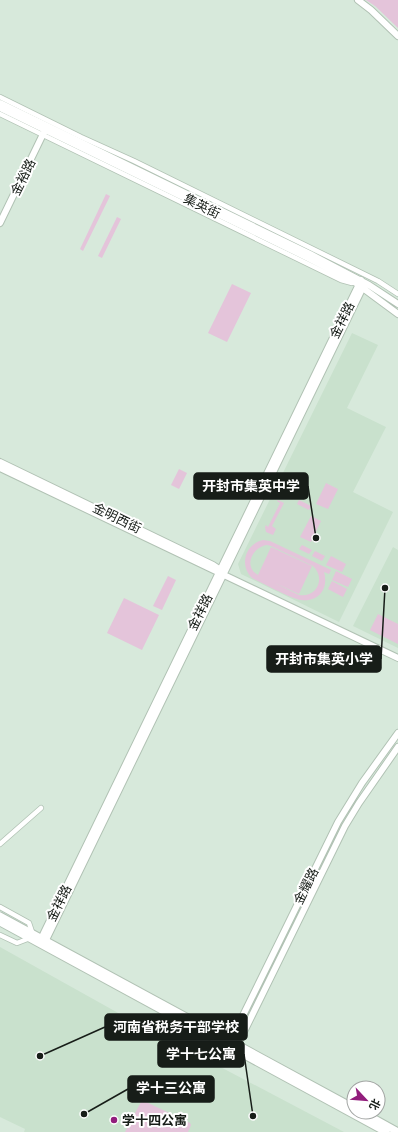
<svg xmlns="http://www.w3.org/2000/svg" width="398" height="1132" viewBox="0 0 398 1132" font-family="'Space Grotesk','Noto Sans SC',sans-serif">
<rect width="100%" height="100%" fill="#d7e9db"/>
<path fill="#c9e1cd" d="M352,333L378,345L347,408L386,427L353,492L393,512L339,622L241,574L238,564Z
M393,547L398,550V648L353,626Z
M0,947L120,1014L344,1132H24L25,1129L0,1117Z"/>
<path fill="#e4c4da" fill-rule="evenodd" d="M366,0H398V28L375,6Z
M106,194L110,196L83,251L80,249Z
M117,217L121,219L102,258L98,256Z
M232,284L251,293L227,342L208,333Z
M179,469L187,473L179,489L171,485Z
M326,483L338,489L328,509L316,504Z
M278,500L284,503L272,526L276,529L273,535L266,532L265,527L266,525L268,527L280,503L277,501Z
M299,500L311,506L309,510L297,504Z
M311,516L321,521L311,542L300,537Z
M263,540L270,541L331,570L329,574L324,572C326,579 326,586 321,593C316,599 309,601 301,600C292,599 262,583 252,578C239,565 245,544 263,540ZM267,545L271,546L313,566C326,578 317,598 299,595L275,583L299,594L312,566L271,547L258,575C243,567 252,547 267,545Z
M302,545L312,550L309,554L299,549Z
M315,551L325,556L322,561L312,556Z
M331,556L346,564L342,572L326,565Z
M336,571L352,579L348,587L332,580Z
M168,576L176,580L162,610L153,606Z
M332,581L347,589L343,597L328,589Z
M124,598L159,615L142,650L107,633Z
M378,614L398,624V644L370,630Z
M142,1100L190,1123L191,1125L188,1132H125Z"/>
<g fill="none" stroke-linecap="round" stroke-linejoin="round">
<g stroke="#b1c2b4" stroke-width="6">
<path id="street" d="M0,97L81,137L134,161L378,281L398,294
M0,114L341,280L352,283
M0,844L41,808
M0,907L29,923L32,932
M0,935L17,943L30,938"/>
</g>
<g stroke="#b1c2b4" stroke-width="8">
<path id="secondary" d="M358,0L371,10L398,36
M0,103L310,254L369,285L398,304
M0,108L308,258L356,283L398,314
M0,223L45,130
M0,462L213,565L222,571
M0,468L398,658
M39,943L361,280
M44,944L365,283
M229,1044L338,822L362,783L398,733
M236,1048L345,826L359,803L398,747"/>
</g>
<g stroke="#b1c2b4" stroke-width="9">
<path id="primary" d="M0,916L354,1108
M0,922L386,1132
M362,1112L398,1132"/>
</g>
<use href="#street" stroke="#fff" stroke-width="4.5"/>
<use href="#secondary" stroke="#fff" stroke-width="6"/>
<use href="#primary" stroke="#fff" stroke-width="7"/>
</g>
<circle fill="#921d7c" stroke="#fff" stroke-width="1.5" cx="114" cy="1120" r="4"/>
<g text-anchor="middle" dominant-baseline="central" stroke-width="4" stroke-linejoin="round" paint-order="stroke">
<g font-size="13" fill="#171d18" stroke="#fff">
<text transform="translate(23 177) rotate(-64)">金裕路</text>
<text transform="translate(202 206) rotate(26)">集英街</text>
<text transform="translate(342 320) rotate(-64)">金祥路</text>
<text transform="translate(117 518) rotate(26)">金明西街</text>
<text transform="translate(200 612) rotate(-64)">金祥路</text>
<text transform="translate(306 886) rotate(-64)">金耀路</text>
<text transform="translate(59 903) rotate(-64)">金祥路</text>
</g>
<g font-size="13" font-weight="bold" fill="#171d18" stroke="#fff" text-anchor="start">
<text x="122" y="1120">学十四公寓</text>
</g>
</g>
<path fill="none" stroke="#171d18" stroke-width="1.5" d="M316 538L308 486M385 588L381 659M40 1056L105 1027M253 1116L244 1054M84 1114L128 1089"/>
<g fill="#171d18" stroke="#fff" stroke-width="1.5">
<circle cx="316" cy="538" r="4"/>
<circle cx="385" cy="588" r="4"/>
<circle cx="40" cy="1056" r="4"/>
<circle cx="253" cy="1116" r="4"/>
<circle cx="84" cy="1114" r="4"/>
</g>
<g fill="#171d18" stroke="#171d18" stroke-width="1.5">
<rect x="194" y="473" width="114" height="26" rx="4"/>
<rect x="267" y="646" width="114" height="26" rx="4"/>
<rect x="105" y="1014" width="142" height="26" rx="4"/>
<rect x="158" y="1041" width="86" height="26" rx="4"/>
<rect x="128" y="1076" width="86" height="26" rx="4"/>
</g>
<g font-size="14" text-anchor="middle" font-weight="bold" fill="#fff">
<text x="251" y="491">开封市集英中学</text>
<text x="324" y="664">开封市集英小学</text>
<text x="176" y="1032">河南省税务干部学校</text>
<text x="201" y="1059">学十七公寓</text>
<text x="171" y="1093">学十三公寓</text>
</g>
<g transform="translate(366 1100) rotate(116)"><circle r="19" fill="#ffffff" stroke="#a2a5a3"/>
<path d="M0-3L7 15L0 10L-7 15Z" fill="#921d7c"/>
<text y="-6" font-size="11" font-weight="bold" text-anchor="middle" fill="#171d18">北</text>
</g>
</svg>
